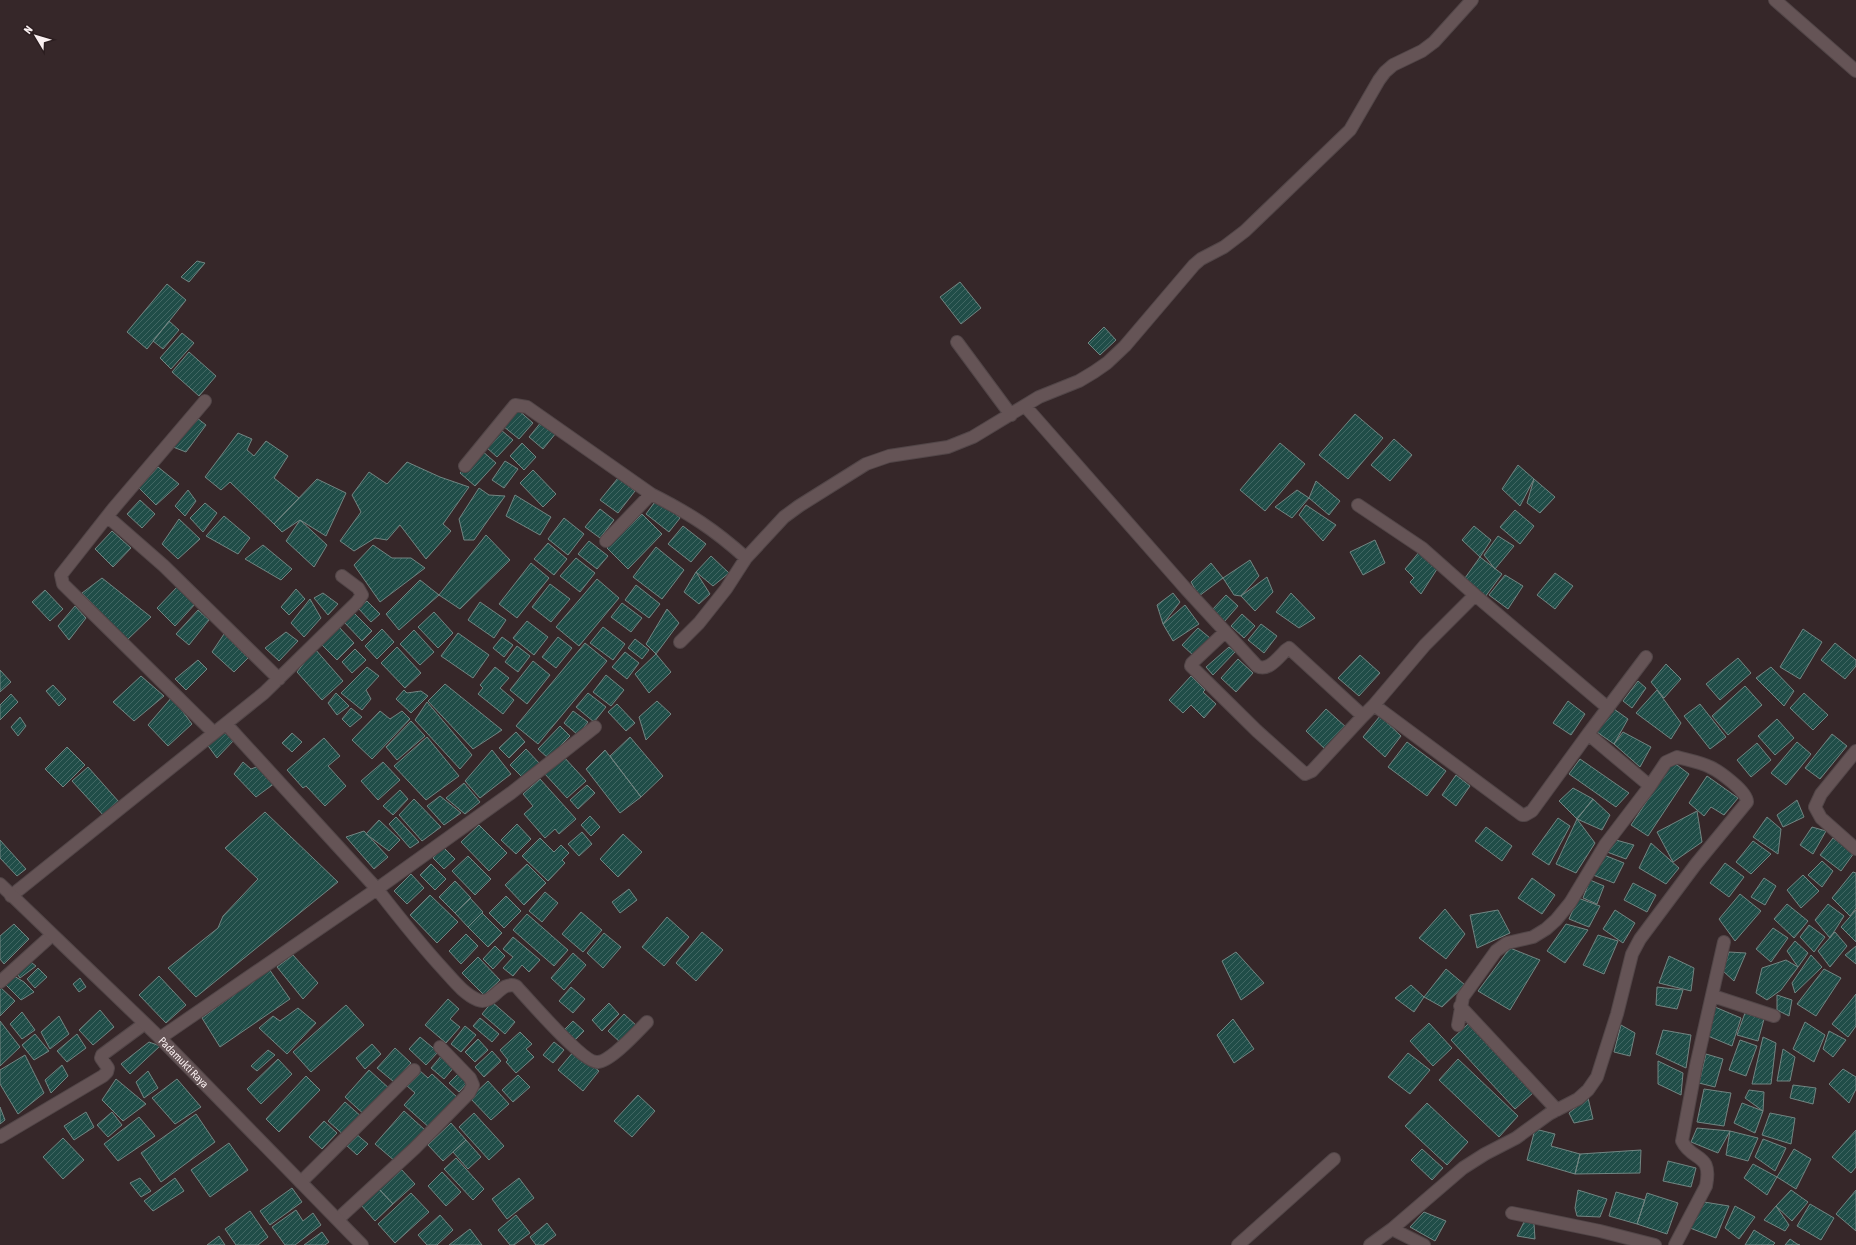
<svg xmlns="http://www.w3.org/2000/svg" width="1856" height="1245" viewBox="0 0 1856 1245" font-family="'Asap Condensed',sans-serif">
<defs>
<pattern id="building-hatch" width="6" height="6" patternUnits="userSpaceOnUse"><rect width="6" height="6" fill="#204d48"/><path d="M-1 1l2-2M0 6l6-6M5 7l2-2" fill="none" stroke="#416763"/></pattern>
</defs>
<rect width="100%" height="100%" fill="#362729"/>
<path fill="url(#building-hatch)" stroke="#728582" d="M197,261L205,263L189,282L181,277Z
M960,282L981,308L961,324L940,297Z
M167,284L186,300L147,349L127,332Z
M169,321L179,330L163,349L153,341Z
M1104,327L1116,340L1100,355L1088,343Z
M182,333L194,343L171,369L160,358Z
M189,352L216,376L199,396L172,372Z
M517,409L533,423L519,439L503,426Z
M1355,414L1383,438L1348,479L1319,455Z
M197,418L206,425L186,452L173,447Z
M542,421L556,433L543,449L529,437Z
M501,430L513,440L497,457L486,447Z
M238,433L252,439L247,450L254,456L266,441L288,456L274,478L299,498L274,524L230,482L221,490L205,477Z
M1394,439L1412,455L1390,481L1371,465Z
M522,443L536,457L524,470L510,456Z
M1280,443L1305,464L1265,511L1240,490Z
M481,450L496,463L475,486L460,473Z
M505,461L518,469L504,488L492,480Z
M407,462L440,477L469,487L443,524L451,531L426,559L400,525L387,540L375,538L354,551L340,541L361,512L352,495L369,472L387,484Z
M1518,465L1534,479L1520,506L1502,489Z
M158,467L179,484L156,505L139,488Z
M533,470L556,494L543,507L520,483Z
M618,478L635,491L618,513L600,500Z
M317,479L346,493L326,536L300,520L282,532L274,524Z
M1534,479L1555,497L1540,513L1527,503Z
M1316,481L1340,501L1329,515L1309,498Z
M479,488L489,495L505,496L474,540H464L459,519Z
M188,490L196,501L185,516L175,506Z
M1297,490L1309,498L1292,518L1275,507Z
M515,495L551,517L540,535L506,516Z
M657,499L680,518L669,532L646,514Z
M140,500L155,514L142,528L127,514Z
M205,503L217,513L203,532L190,518Z
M1306,505L1336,525L1323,541L1299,515Z
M600,509L614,520L600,538L585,527Z
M1515,510L1534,526L1520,544L1500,527Z
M642,514L662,534L628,569L607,548Z
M224,516L250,538L238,554L206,536Z
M564,518L584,534L568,555L548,539Z
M179,519L200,539L178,559L162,544Z
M300,520L327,545L314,567L286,541Z
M683,526L706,544L691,562L668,544Z
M1474,526L1491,540L1480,557L1462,540Z
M112,531L131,548L113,567L95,549Z
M486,535L510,560L460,609L439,595Z
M1498,536L1514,546L1495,569L1484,555Z
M1375,540L1385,563L1363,575L1350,552Z
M589,541L608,556L597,569L578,554Z
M548,543L567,559L554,575L534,559Z
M263,545L292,569L281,580L245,559Z
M373,545L392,558H411L425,568L380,602L354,565Z
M656,547L684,570L662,599L633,577Z
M1420,551L1439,566L1421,594L1410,582L1414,578L1405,569Z
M711,556L729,573L713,586L696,572Z
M1480,557L1502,574L1485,597L1465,578Z
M576,558L595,573L580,592L560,576Z
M1250,560L1259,576L1241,596L1234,595L1223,578Z
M531,563L549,578L517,618L499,604Z
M1211,563L1223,578L1199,596L1191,582Z
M696,572L710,594L699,604L684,592Z
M1555,573L1573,586L1555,609L1537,595Z
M1505,575L1523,586L1508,609L1489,595Z
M1267,577L1273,592L1255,611L1241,596Z
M102,578L151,617L127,640L82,593Z
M597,579L619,598L579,646L556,627Z
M420,580L439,595L399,630L386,614Z
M550,584L570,599L551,622L532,607Z
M636,585L660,604L649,618L625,600Z
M178,586L196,603L175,626L157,608Z
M296,589L305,599L289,615L281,607Z
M45,590L63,609L50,621L32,602Z
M323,593L338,604L328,615L314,598Z
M1173,593L1180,602L1163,624L1157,605Z
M1291,593L1315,618L1299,628L1276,612Z
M1226,595L1238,606L1224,622L1212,610Z
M310,599L321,618L304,637L291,623Z
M367,601L380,614L371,622L358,608Z
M480,602L506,620L494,638L468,620Z
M622,603L642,618L631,632L611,617Z
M1185,605L1199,624L1173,641L1163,624Z
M75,606L86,618L69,640L58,626Z
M667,609L679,623L656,654L646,644Z
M198,610L209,620L189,645L176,634Z
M434,612L453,633L438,648L418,627Z
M354,613L372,631L362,641L344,622Z
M1242,614L1255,626L1244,638L1231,626Z
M527,621L548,637L534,655L513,638Z
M1261,624L1277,636L1264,653L1248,640Z
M338,626L354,643L337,660L320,643Z
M603,627L625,644L613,660L590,643Z
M1198,628L1210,638L1194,656L1182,645Z
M382,629L394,642L377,659L365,646Z
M1803,629L1822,642L1800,679L1780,667Z
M414,630L434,652L420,665L400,644Z
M286,632L298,641L279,661L265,648Z
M458,633L489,655L473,678L441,656Z
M224,634L248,658L234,672L212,652Z
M502,637L513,645L504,657L493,648Z
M558,637L572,648L556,668L542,657Z
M635,639L649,650L642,659L628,648Z
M585,643L607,661L538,744L516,726Z
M1835,643L1856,660V666L1845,679L1821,660Z
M517,646L530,656L518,672L505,662Z
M397,647L421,673L405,688L381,663Z
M1229,647L1235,652L1213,675L1206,667Z
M315,649L343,681L322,700L297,672Z
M355,649L366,660L352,673L342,662Z
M625,652L639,663L627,679L612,667Z
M656,654L671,672L649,693L635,674Z
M1360,655L1380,673L1359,696L1338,678Z
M1738,658L1751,673L1720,700L1706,684Z
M1238,659L1253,673L1236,692L1221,678Z
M198,660L207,669L186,690L175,679Z
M533,661L550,675L527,704L510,690Z
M1666,664L1681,679L1664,698L1651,682Z
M367,667L379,676L366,690L371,699L362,710L341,693Z
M495,667L509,678L500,688L514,700L503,714L478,694L483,688L480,685Z
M1771,667L1794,691L1784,706L1756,678Z
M0,670L11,682L0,692Z
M606,675L624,690L611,706L593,692Z
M141,676L164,696L134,721L113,702Z
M1191,676L1205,690L1203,692L1216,704L1204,718L1191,705L1183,713L1169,700Z
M1638,681L1646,688L1632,708L1623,701Z
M445,684L502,730L473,749L428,701Z
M53,685L66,699L59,706L46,691Z
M1745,686L1762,705L1728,735L1712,716Z
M404,690L407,693L421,691L428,696L411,713L396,699Z
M1657,690L1681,723L1671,739L1636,713Z
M336,693L349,706L337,715L328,703Z
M588,693L606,707L594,722L576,707Z
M1804,693L1828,715L1813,730L1790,708Z
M11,694L18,702L0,720V705Z
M172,697L192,724L168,746L148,725Z
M657,701L671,714L646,740L639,717Z
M1568,701L1585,714L1571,735L1553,723Z
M427,702L472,755L460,769L415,720Z
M617,704L635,723L626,731L608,712Z
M1700,704L1726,737L1710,749L1684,716Z
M351,708L362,717L350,727L342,719Z
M1326,709L1347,728L1326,750L1306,731Z
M1614,709L1628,719L1614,744L1597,732Z
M380,711L390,719L402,711L410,719L372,759L352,740Z
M573,711L588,722L578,735L564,723Z
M1380,716L1401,736L1385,757L1363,737Z
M20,717L26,726L18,736L11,727Z
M1777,719L1794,738L1775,755L1758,736Z
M411,721L425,736L397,760L386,747Z
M560,726L570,736L548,758L538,749Z
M226,728L235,739L217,758L206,743Z
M516,732L525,742L509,758L499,748Z
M1623,732L1651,747L1640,767L1614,744Z
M292,733L302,742L292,752L282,743Z
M1832,734L1847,746L1820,779L1805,768Z
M427,737L459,776L426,800L394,766Z
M630,737L663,776L641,797L610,756Z
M324,738L340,756L328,766L346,786L325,806L306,786L303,788L287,770Z
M1407,742L1446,771L1427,796L1388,767Z
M1797,742L1811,754L1786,785L1771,773Z
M1757,743L1771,760L1751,777L1737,760Z
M67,747L85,765L63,787L45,769Z
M526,749L540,764L524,779L510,765Z
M492,750L511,774L480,798L465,781Z
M605,750L641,797L620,813L586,769Z
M563,756L586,781L567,798L544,773Z
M1580,759L1629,793L1616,807L1569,774Z
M243,762L251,769L259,766L275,783L256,797L234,774Z
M383,762L400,780L378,800L361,781Z
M1673,762L1689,774L1648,836L1631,825Z
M88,767L119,802L104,816L72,781Z
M1456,775L1470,786L1456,806L1442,795Z
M1707,776L1738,798L1724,815L1711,807L1704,816L1689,803Z
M540,779L576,819L559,834L555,829L545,838L524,814L533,806L523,794Z
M464,783L480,802L465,814L446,798Z
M587,785L595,793L578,809L570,800Z
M1573,788L1593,799L1577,819L1559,801Z
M400,790L408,799L393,815L383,806Z
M440,796L461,813L444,825L427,806Z
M414,799L441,827L422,841L399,815Z
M1593,799L1610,815L1602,830L1577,819Z
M1797,800L1804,817L1783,827L1777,815Z
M1697,811L1702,842L1673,862L1657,832Z
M265,812L338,882L196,997L168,968L218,928L223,916L258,879L225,848Z
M590,816L600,827L591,836L581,825Z
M396,817L419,842L410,848L389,824Z
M1767,817L1781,829L1778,854L1753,837Z
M1558,818L1570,826L1549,865L1532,854Z
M1577,819L1595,843L1576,873L1556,864Z
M379,820L400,840L389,851L366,834Z
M517,824L531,839L516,854L501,840Z
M479,825L507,853L489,871L461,842Z
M1486,827L1512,846L1502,861L1475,841Z
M1812,827L1826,831L1813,854L1800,845Z
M364,831L388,857L374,869L346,837Z
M582,832L592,844L579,856L568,844Z
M623,834L642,852L618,877L600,859Z
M540,838L554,852L561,845L569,853L562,860L565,863L548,881L522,856Z
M1833,838L1854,853L1841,871L1820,855Z
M0,840L26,869L17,876L0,858Z
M1616,840L1634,845L1626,859L1607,852Z
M1753,841L1771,854L1751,874L1736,862Z
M1651,843L1679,868L1666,884L1639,868Z
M443,847L455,859L444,869L433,858Z
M1604,855L1624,863L1614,883L1593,875Z
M468,856L491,879L475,895L452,871Z
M1822,861L1833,871L1822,887L1808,875Z
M1725,863L1744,877L1729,897L1710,883Z
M431,864L446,879L435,890L420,875Z
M527,864L546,883L524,905L505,885Z
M1853,872L1856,873V908L1850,916L1832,898Z
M411,874L424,888L407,904L394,891Z
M1803,875L1819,891L1801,908L1787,890Z
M1532,878L1555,895L1542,914L1518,898Z
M1764,878L1776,886L1765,905L1751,897Z
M1590,880L1604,886L1597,904L1583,898Z
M455,881L471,898L455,913L439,897Z
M1633,883L1656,895L1647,912L1624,900Z
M629,889L637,900L620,913L612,902Z
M545,892L558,903L542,922L529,911Z
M1740,894L1761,911L1735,941L1719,919Z
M430,895L458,922L437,943L410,915Z
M506,896L521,911L504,928L489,913Z
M470,898L483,912L468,927L455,913Z
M1578,898L1600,906L1589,927L1569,919Z
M1787,904L1808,921L1794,938L1774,919Z
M1828,904L1844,916L1830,938L1815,920Z
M1445,909L1465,934L1446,959L1419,938Z
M1498,910L1510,933L1477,948L1470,915Z
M1615,910L1635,923L1623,943L1603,929Z
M1856,910V942L1841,927Z
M581,912L602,930L583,952L562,934Z
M482,913L502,933L488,947L468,927Z
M527,914L568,950L554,966L513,930Z
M667,917L689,937L664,966L642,947Z
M14,924L29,939L4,964L0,959V936Z
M1566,924L1588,930L1565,963L1547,951Z
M1809,925L1825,937L1814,952L1800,937Z
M1773,928L1788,938L1771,962L1756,949Z
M702,932L723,950L696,981L676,963Z
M1835,932L1847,946L1830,967L1818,951Z
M604,933L621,947L603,968L587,953Z
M466,934L478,946L461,964L449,951Z
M1598,935L1618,941L1604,974L1583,965Z
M513,937L540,960L529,972L522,965L513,976L503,968L513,957L503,949Z
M1795,941L1808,953L1798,967L1787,951Z
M495,946L505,956L493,969L483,959Z
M1856,946V964L1845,955Z
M1510,948L1540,960L1510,1010L1478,991Z
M1236,952L1264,983L1241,1000L1222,961Z
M1729,952L1746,953L1734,981L1723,971Z
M573,953L586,965L564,990L551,978Z
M293,955L318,983L303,999L277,967Z
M1811,955L1822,967L1795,993L1792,983Z
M1669,956L1694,968L1691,991L1659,983Z
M478,957L500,980L484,995L462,973Z
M28,960L36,966L20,978L15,971Z
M1786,960L1798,967L1781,990L1767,1000L1756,993L1762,968Z
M38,968L47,977L35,988L27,979Z
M269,969L290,999L220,1047L202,1018Z
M1446,969L1465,985L1442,1007L1424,997Z
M1824,969L1841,978L1816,1016L1797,1004Z
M14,976L24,982L34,992L21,1000L5,984Z
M159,976L186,1005L166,1023L139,995Z
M80,978L86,987L79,992L73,984Z
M1411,985L1424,997L1414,1012L1395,998Z
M0,987L15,1001L0,1016Z
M571,987L585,999L573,1013L559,1001Z
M1657,987L1683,990L1677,1009L1656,1005Z
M1856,994V1026L1848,1037L1832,1024Z
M1777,995L1792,1000L1789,1016L1777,1010Z
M448,999L459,1009L450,1019L460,1027L446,1043L425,1025Z
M492,1002L515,1022L505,1034L482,1014Z
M609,1003L619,1014L602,1031L592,1020Z
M346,1005L364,1025L311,1072L293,1052Z
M1715,1007L1741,1018L1732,1046L1708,1036Z
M298,1008L316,1023L287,1054L259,1028L273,1016L280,1021Z
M100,1010L114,1027L93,1045L79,1030Z
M22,1012L35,1030L22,1039L10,1024Z
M1745,1013L1764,1019L1758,1041L1737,1035Z
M624,1014L638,1027L622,1044L608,1031Z
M59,1016L69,1034L50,1049L41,1032Z
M480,1018L499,1034L492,1042L473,1026Z
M1233,1019L1254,1049L1234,1063L1217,1035Z
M0,1021L20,1047L0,1066Z
M573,1021L584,1031L574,1041L563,1031Z
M1805,1022L1825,1035L1814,1062L1793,1049Z
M1429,1023L1452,1048L1433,1066L1410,1041Z
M1468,1024L1533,1093L1515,1109L1451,1040Z
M1621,1025L1635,1033L1630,1056L1614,1052Z
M465,1026L476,1035L461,1052L451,1044Z
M1663,1030L1691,1035L1686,1068L1656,1054Z
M1829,1031L1846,1040L1833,1057L1823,1049Z
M520,1032L532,1044L526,1049L534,1057L516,1073L506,1062L508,1060L500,1050Z
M35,1034L49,1051L34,1060L22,1045Z
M77,1034L86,1048L67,1062L57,1051Z
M420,1037L438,1052L426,1065L409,1049Z
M1763,1037L1776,1043L1771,1084H1752Z
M478,1039L488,1050L475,1062L465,1052Z
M1740,1040L1757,1046L1746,1076L1729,1070Z
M149,1042L160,1046L130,1074L121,1064Z
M554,1042L564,1050L553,1063L543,1055Z
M372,1044L381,1054L365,1069L356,1058Z
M395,1048L411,1063L394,1082L377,1068Z
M1783,1049L1795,1057L1790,1081H1777Z
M268,1050L275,1055L257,1071L251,1066Z
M492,1051L501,1061L484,1077L475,1067Z
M574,1051L599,1071L583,1091L558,1070Z
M1408,1053L1430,1070L1410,1094L1388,1077Z
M1706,1054L1723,1059L1715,1087L1699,1083Z
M25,1055L44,1093L18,1114L0,1084V1070Z
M442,1055L455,1066L444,1079L431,1068Z
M278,1059L292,1074L261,1104L247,1089Z
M1458,1059L1518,1116L1499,1137L1439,1080Z
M1658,1061L1683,1073L1681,1095L1658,1084Z
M62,1065L68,1076L51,1093L45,1080Z
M1843,1069L1856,1077V1089L1849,1103L1829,1084Z
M369,1070L391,1090L367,1117L345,1097Z
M419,1070L428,1078L432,1074L458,1098L431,1129L404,1105L415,1093L406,1085Z
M148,1071L158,1088L144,1098L136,1082Z
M459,1073L469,1081L459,1092L449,1083Z
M518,1075L530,1087L513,1102L502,1090Z
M306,1076L320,1090L279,1132L266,1119Z
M116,1079L146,1104L123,1121L102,1100Z
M177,1079L201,1107L175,1124L152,1098Z
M488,1081L509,1104L491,1120L470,1098Z
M1793,1085L1816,1088L1813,1104L1790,1098Z
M1704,1089L1731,1093L1724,1126L1697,1122Z
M1749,1090L1764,1092L1763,1111L1745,1098Z
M638,1095L655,1111L632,1137L614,1121Z
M1588,1098L1593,1119L1574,1123L1569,1113Z
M345,1102L363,1118L346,1137L328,1121Z
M1427,1103L1468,1142L1447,1165L1405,1126Z
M1742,1103L1763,1111L1755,1133L1734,1123Z
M0,1107L5,1120L0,1124Z
M404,1111L425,1130L396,1162L375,1144Z
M86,1112L94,1127L74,1140L64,1126Z
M112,1112L122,1125L108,1137L97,1125Z
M474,1113L504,1146L489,1160L459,1127Z
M1770,1113L1795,1118L1791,1144L1762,1135Z
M196,1114L215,1142L161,1182L141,1153Z
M139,1117L155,1136L118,1161L104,1144Z
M324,1121L337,1133L322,1149L309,1137Z
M451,1123L466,1140L443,1161L428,1145Z
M1697,1128L1730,1131L1718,1153L1691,1142Z
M1535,1129L1555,1134L1551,1146L1580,1154L1575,1174L1527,1160Z
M1856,1130V1167L1851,1173L1832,1157Z
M1730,1131L1758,1138L1748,1161L1726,1155Z
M355,1133L368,1144L357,1155L345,1144Z
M63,1138L84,1160L63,1179L43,1157Z
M1763,1139L1786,1148L1775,1171L1755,1157Z
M466,1140L481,1157L468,1169L453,1152Z
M229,1143L248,1170L210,1197L191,1170Z
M1422,1149L1443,1168L1432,1180L1411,1160Z
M1794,1149L1811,1159L1796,1189L1777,1177Z
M1641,1150L1640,1173L1575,1174L1580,1154Z
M456,1158L484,1189L473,1200L444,1169Z
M1668,1161L1696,1168L1691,1187L1663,1181Z
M1753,1164L1777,1177L1767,1195L1744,1178Z
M400,1168L415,1184L393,1204L378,1188Z
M442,1172L461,1192L446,1206L428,1186Z
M140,1178L151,1191L141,1197L130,1183Z
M175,1178L184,1191L153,1211L144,1201Z
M519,1178L534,1198L507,1219L492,1199Z
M292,1188L302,1202L270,1225L260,1211Z
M378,1188L393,1204L375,1221L361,1205Z
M1578,1190L1607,1199L1600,1217L1577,1216L1575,1208Z
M1791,1190L1808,1202L1792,1221L1776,1206Z
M1856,1190V1231L1836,1214Z
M1616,1192L1645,1200L1637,1224L1609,1216Z
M411,1193L429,1212L395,1243L378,1224Z
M1647,1193L1678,1203L1667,1234L1637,1224Z
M1704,1202L1729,1206L1716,1238L1690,1228Z
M1810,1204L1834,1218L1821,1240L1797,1226Z
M1735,1206L1755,1217L1739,1239L1725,1228Z
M1776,1206L1789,1225L1785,1231L1764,1220Z
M296,1210L303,1221L313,1213L321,1225L295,1245H285L272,1227Z
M250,1211L268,1237L258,1245H236L225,1229Z
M1424,1212L1446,1221L1435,1241L1410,1227Z
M440,1215L453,1230L437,1245H427L418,1235Z
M516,1215L530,1233L514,1245H510L498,1230Z
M1525,1220L1534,1224L1535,1239L1517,1236Z
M547,1223L556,1235L543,1245H536L530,1237Z
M470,1229L482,1245H449Z
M1754,1230L1775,1243L1773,1245H1745Z
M322,1232L329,1242L325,1245H304Z
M219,1236L225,1245H207Z
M1790,1239L1797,1244L1800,1245H1785Z"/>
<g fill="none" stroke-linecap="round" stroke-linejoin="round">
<g stroke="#524648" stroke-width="14">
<path id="minor" d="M1775,0L1856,71
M957,342L1011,415
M205,401L113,509L61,575L63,584L214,733
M1025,406L1186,589L1257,666C1268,672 1278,658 1286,650L1289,648L1363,716L1374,705L1425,645L1475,595L1422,548L1358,505
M465,466L515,405L527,407L651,494
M108,517L164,566L279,679
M606,541L651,494C689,513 715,530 746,558
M1475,595L1608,708
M1225,632L1192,663L1191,666L1257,731L1305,774L1312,771L1363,716
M680,642L699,623L726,589L746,558L784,517L799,506L866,464L889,456L948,447L973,437L1039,397L1079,381L1094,372L1107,363L1125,346L1194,265L1201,259L1224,247L1245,231L1350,130L1379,80L1385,72L1393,65L1422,51L1434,42L1472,0
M1374,705L1522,815H1525L1532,811L1588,734
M595,727L511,793L377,889C398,916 420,944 444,970C454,981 464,994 478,1000C493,1006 500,980 516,986C528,999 584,1064 598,1062C611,1061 637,1032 647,1022
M1856,751L1821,794L1815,807L1821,818L1856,849
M11,896L264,693L357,602L362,595L358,588L342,576
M0,982L52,935
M1713,996L1774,1016
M1460,1006L1557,1110
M1458,1025L1463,997L1496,951L1507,943L1533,937L1546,929L1556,920L1570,903L1605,845L1650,786L1588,734L1646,657
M160,1038L377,889L226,724
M0,1137L103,1076L107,1072L108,1068L101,1058L102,1055L144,1024
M301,1182L414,1070
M1512,1213L1600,1231L1655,1245
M338,1219L415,1148L469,1093L473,1085L470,1078L440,1047
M1392,1229L1463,1168L1485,1154L1516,1138L1549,1114L1578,1099L1588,1090L1597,1077L1603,1058L1617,1014L1632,954L1640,939L1696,864L1747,802C1748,792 1719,771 1710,767C1700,762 1688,760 1677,757L1666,762L1650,786
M1238,1245L1334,1159
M1370,1245L1392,1229L1424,1245
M1675,1245L1706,1186C1713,1152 1692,1162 1682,1141L1696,1066L1724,942"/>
</g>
<g stroke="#524648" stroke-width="14">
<g id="tertiary">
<path id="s1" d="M0,884L160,1038L362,1245"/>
</g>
</g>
<use href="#minor" stroke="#655456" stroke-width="12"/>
<use href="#tertiary" stroke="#655456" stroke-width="12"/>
</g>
<g text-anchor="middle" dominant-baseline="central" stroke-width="3" stroke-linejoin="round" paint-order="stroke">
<g font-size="11" fill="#faf0f1" stroke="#2c1e20">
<text stroke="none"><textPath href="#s1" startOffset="256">Padamukti Raya</textPath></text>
</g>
</g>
<g transform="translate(36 36) rotate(308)" stroke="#2c1e20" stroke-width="3" paint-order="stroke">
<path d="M0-3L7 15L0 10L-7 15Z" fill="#faf0f1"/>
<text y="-6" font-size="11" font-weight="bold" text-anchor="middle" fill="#faf0f1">N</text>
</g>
</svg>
